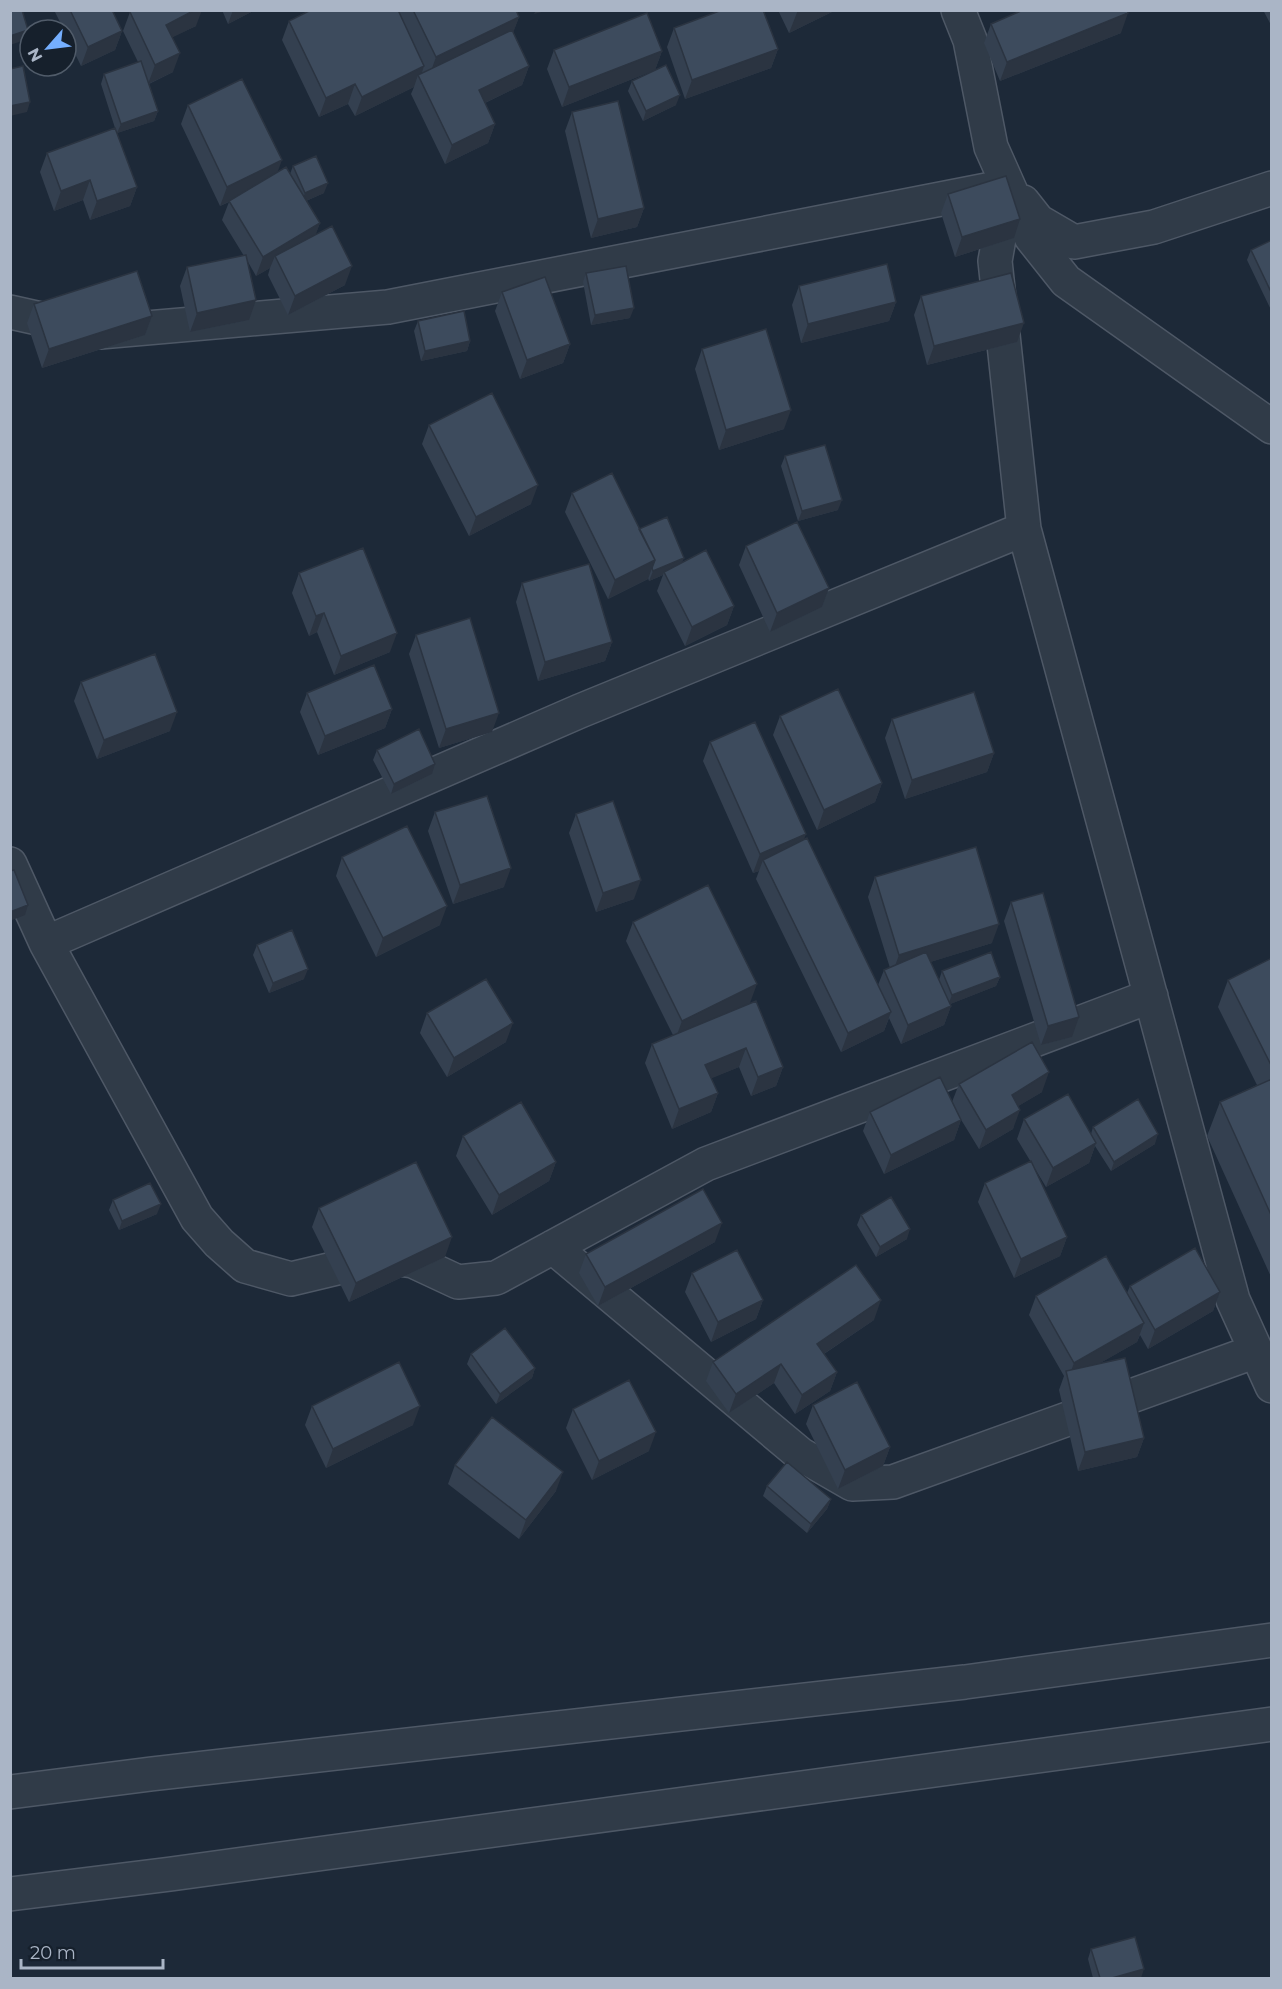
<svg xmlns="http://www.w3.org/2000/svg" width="1282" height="1989" viewBox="0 0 1282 1989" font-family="Montserrat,sans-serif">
<rect width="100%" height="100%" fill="#1d2938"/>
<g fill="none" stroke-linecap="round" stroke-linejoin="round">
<g stroke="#4e5866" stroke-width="36">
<path id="minor" d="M958,10L970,40L991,147L1031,237L1066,281L1272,427
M1006,199L995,261L1024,529L1233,1300L1272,1386
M1023,202L1038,221L1074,242L1154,227L1272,188
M10,312L100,332L388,307L992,189
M10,864L46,943L197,1218L219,1243L245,1266L291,1279L383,1257L413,1261L458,1282L496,1278L706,1164L1151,996
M46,943L580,711L1024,529
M553,1247L800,1454L852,1484L893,1482L1256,1351
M10,1792L151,1774L965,1682L1272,1640
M10,1894L171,1874L1272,1724"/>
</g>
<use href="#minor" stroke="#303b48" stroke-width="33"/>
</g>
<path fill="#344050" d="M54,10H112L122,31L115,50L81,66L66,35V30H64Z
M222,10H255L228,24Z
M311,10H516L519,17L513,32L529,66L522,85L485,103L495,124L488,143L445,164L411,94L414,87L355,116L348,104L319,117L282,40L289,21Z
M778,10H836L789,33Z
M1263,10H1272L1271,25Z
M130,12L196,26L172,37L173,72L149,84L158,111L154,121L117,133L137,187L130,206L90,220L83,200L54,211L40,172L47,153L115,128L101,84L104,74L138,62L123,31Z
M991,24L1121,33L1000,81L984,43Z
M674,28L778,49L771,68L685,99L667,47Z
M554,50L662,51L655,70L562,107L547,69Z
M632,81L676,105L643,121L628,91Z
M188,105L277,172L290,174L293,166L324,193L306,201L320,223L315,235L345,285L288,315L268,275L270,268L256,276L248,262L249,320L190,332L180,286L187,267L244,256L222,220L229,202L220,206L181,124Z
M572,112L644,208L637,227L591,238L565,131Z
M948,194L1014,238L955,257L941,213Z
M1272,240V312L1247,260L1251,250Z
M586,273L630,318L591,325L583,282Z
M799,286L896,302L889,321L801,343L792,305Z
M502,292L570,344L563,363L520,379L495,311Z
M921,296L1017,342L927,365L914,315Z
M34,304L152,316L145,335L42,368L27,323Z
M418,321L470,341L467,351L421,361L414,331Z
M702,349L784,429L719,450L695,369Z
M429,425L531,504L469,536L422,444Z
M785,456L838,510L798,521L781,466Z
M572,493L639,529L682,562L734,606L727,625L685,646L657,591L663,575L649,581L648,578V579L608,599L565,512Z
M746,546L829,588L822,607L770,632L739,565Z
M299,573L390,652L334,675L317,632L309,636L292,593Z
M522,583L612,642L605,661L538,681L516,602Z
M416,635L492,732L439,748L409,654Z
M81,682L170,731L97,759L74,701Z
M307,693L392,709L385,728L318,755L300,712Z
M780,716L882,783L875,802L817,830L773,735Z
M892,719L994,753L987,772L905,799L885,738Z
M710,742L803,840L878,985L884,970L890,968L868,897L875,877L992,943L930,962L939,980L942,971L1000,977L996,986L950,1004L951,1006L944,1025L901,1044L889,1018L884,1031L841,1052L756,879L759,871L753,873L703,761Z
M377,750L432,774L391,794L373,760Z
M435,812L504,887L453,904L428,831Z
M576,814L634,899L596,912L569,833Z
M342,857L440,925L376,957L336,876Z
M1011,902L1072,1037L1041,1045L1004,921Z
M633,922L750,1003L743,1007L783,1067L776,1086L751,1096L739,1067L711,1078L718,1093L711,1112L672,1129L645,1063L652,1044L673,1035L626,941Z
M257,945L304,979L269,993L253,955Z
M1272,958V1279L1207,1136L1220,1102L1257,1085L1218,1007L1228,980Z
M427,1013L506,1042L447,1077L420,1033Z
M959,1084L1042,1092L1018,1106L1013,1129L979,1149L957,1113L961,1120L954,1140L884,1174L863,1131L870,1112L952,1102Z
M1024,1119L1091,1134L1093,1127L1155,1144L1111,1171L1095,1146L1089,1163L1046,1187L1017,1139Z
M463,1136L556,1162L549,1181L492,1215L456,1156Z
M985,1183L1067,1237L1060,1256L1014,1278L978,1202Z
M113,1200L157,1214L119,1230L109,1210Z
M319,1208L445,1257L349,1302L312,1227Z
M861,1215L907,1239L876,1257L857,1225Z
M715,1242L598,1306L579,1273L586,1254Z
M692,1273L763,1300L756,1319L711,1342L685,1292Z
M1130,1286L1220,1292L1213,1311L1148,1349L1140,1335L1137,1342L1100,1363L1144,1438L1137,1457L1078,1471L1059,1390L1064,1376L1029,1315L1036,1296L1127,1293Z
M874,1320L824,1354L837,1372L830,1391L795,1414L774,1383L729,1413L706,1381L713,1362Z
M471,1354L535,1368L532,1378L496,1404L467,1364Z
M813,1405L890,1447L883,1466L838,1489L806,1424Z
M312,1406L413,1425L326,1468L305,1425Z
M573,1409L649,1451L592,1480L566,1428Z
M455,1465L556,1491L519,1539L448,1484Z
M767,1486L831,1499L827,1509L807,1533L763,1496Z
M1091,1949L1141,1978H1093L1088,1959Z"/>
<path fill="#2b3441" d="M195,10H202L196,26L159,44L166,25Z
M233,10H255L228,24Z
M536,10H549L534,14Z
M798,10H836L789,33Z
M1128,13L1121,33L1000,81L1007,62Z
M519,17L509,44L426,85L436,57Z
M28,30L25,40L10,45V36Z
M122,31L115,50L81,66L88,47Z
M778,49L771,68L685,99L692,80Z
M662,51L655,70L562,107L569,87Z
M180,53L173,72L148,84L155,65Z
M424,66L420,79L418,75L414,87L355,116L362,97Z
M529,66L522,85L472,109L479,90Z
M355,84L348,104L319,117L326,98Z
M680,95L676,105L643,121L646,111Z
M30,102L27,112L10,116V106Z
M158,111L154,121L117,133L121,124Z
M495,124L488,143L445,164L452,145Z
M282,160L275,179L220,206L227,187Z
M90,180L83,200L54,211L61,191Z
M328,183L324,193L301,203L305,193Z
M137,187L130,206L90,220L97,201Z
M644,208L637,227L591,238L598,219Z
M1020,219L1014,238L955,257L962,237Z
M320,223L313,242L275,256L270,268L256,276L263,257Z
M352,266L345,285L288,315L295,296Z
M256,300L249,320L190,332L197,313Z
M896,302L889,321L801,343L808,324Z
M634,308L630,318L591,325L595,315Z
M152,316L145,335L42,368L49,349Z
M1024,323L1017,342L927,365L934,346Z
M470,341L467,351L421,361L425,351Z
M570,344L563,363L520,379L527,360Z
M791,410L784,429L719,450L726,430Z
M538,485L531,504L469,536L476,517Z
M842,500L838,510L798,521L802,511Z
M684,558L680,568L664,572L663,575L649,581L653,571Z
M655,560L648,579L608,599L615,580Z
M829,588L822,607L770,632L777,613Z
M734,606L727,625L685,646L692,627Z
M324,613L317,632L309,636L316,616Z
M397,633L390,652L334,675L341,656Z
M612,642L605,661L538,681L545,662Z
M392,709L385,728L318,755L325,736Z
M177,712L170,731L97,759L104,740Z
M499,713L492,732L439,748L446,729Z
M994,753L987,772L905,799L912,780Z
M435,764L432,774L391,794L394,784Z
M882,783L875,802L817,830L824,810Z
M806,834L799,853L763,860L759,871L753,873L760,854Z
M511,868L504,887L453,904L460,885Z
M641,880L634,899L596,912L603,893Z
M28,905L25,915L10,921V912Z
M447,906L440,925L376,957L383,938Z
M999,924L992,943L892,974L899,955Z
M308,969L304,979L269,993L273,983Z
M1000,977L996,986L948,1005L952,995Z
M757,984L750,1003L675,1040L682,1021Z
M951,1006L944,1025L901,1044L908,1025Z
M891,1012L884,1031L841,1052L848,1033Z
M1079,1017L1072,1037L1041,1045L1048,1026Z
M513,1023L506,1042L447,1077L454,1058Z
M746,1048L739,1067L698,1084L705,1065Z
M783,1067L776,1086L751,1096L758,1077Z
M1049,1072L1042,1092L1005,1114L1012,1095Z
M718,1093L711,1112L672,1129L679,1109Z
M1020,1110L1013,1129L979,1149L986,1130Z
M961,1120L954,1140L884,1174L891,1155Z
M1158,1134L1155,1144L1111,1171L1114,1162Z
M1096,1143L1089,1163L1046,1187L1053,1168Z
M556,1162L549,1181L492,1215L499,1195Z
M161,1204L157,1214L119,1230L122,1221Z
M722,1223L715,1242L598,1306L605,1287Z
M910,1229L907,1239L876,1257L880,1247Z
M452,1237L445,1257L349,1302L356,1283Z
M1067,1237L1060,1256L1014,1278L1021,1259Z
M1220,1292L1213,1311L1148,1349L1155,1330Z
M763,1300L756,1319L711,1342L718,1322Z
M881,1300L874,1320L810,1363L817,1344Z
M1144,1323L1137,1342L1069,1381L1068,1379L1074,1363Z
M781,1364L774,1383L729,1413L736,1394Z
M535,1368L532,1378L496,1404L500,1394Z
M837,1372L830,1391L795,1414L802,1395Z
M420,1406L413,1425L326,1468L333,1449Z
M656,1432L649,1451L592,1480L599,1461Z
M1144,1438L1137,1457L1078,1471L1085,1452Z
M890,1447L883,1466L838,1489L845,1470Z
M563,1472L556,1491L519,1539L526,1520Z
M831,1499L827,1509L807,1533L811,1524Z
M1144,1969L1141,1978H1112Z"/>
<path fill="#3d4b5d" stroke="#2b3441" stroke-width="1.5" d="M10,10H22L28,30L10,36Z
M70,10H112L122,31L88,47Z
M133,10H195L166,25L180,53L155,65L130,12Z
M311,10H398L424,66L362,97L355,84L326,98L289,21Z
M413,10H516L519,17L436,57Z
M722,10H763L778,49L692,80L674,28Z
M1023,10H1127L1128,13L1007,62L991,24Z
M647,13L662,51L569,87L554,50Z
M512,30L529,66L479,90L495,124L452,145L418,75Z
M141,61L158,111L121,124L104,74Z
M666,65L680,95L646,111L632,81Z
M23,66L30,102L10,106V69Z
M242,79L282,160L227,187L188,105Z
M618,101L644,208L598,219L572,112Z
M115,128L137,187L97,201L90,180L61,191L47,153Z
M316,156L328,183L305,193L293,166Z
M286,167L320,223L263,257L229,201Z
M1006,176L1020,219L962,237L948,194Z
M332,226L352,266L295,296L275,256Z
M1272,240V294L1251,250Z
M246,255L256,300L197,313L187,267Z
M887,264L896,302L808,324L799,286Z
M626,266L634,308L595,315L586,273Z
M137,271L152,316L49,349L34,304Z
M1011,273L1024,323L934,346L921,296Z
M545,277L570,344L527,360L502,292Z
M464,311L470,341L425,351L418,321Z
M766,329L791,410L726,430L702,349Z
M492,393L538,485L476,517L429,425Z
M825,445L842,500L802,511L785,456Z
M612,473L655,560L615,580L572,493Z
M667,517L684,558L653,571L652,568L655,560L639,529Z
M797,522L829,588L777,613L746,546Z
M363,548L397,633L341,656L324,613L316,616L299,573Z
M706,550L734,606L692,627L664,572Z
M589,564L612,642L545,662L522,583Z
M470,618L499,713L446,729L416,635Z
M155,654L177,712L104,740L81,682Z
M374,665L392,709L325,736L307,693Z
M838,689L882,783L824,810L780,716Z
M974,692L994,753L912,780L892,719Z
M755,722L806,834L760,854L710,742Z
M419,729L435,764L394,784L377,750Z
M487,796L511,868L460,885L435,812Z
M613,801L641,880L603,893L576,814Z
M407,826L447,906L383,938L342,857Z
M807,838L891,1012L848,1033L763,860Z
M976,847L999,924L899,955L875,877Z
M14,870L28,905L10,912V871Z
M708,885L757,984L682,1021L633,922Z
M1043,893L1079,1017L1048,1026L1011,902Z
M292,930L308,969L273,983L257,945Z
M926,952L951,1006L908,1025L884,970Z
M991,952L1000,977L952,995L942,971Z
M1272,958V1067L1228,980Z
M486,979L513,1023L454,1058L427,1013Z
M756,1001L783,1067L758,1077L746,1048L705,1065L718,1093L679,1109L652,1044Z
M1032,1042L1049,1072L1012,1095L1020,1110L986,1130L959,1084Z
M940,1077L961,1120L891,1155L870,1112Z
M1272,1079V1217L1220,1102Z
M1068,1094L1096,1143L1053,1168L1024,1119Z
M1138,1099L1158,1134L1114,1162L1093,1127Z
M521,1102L556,1162L499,1195L463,1136Z
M1031,1161L1067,1237L1021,1259L985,1183Z
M416,1162L452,1237L356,1283L319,1208Z
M150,1183L161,1204L122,1221L113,1200Z
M703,1189L722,1223L605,1287L586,1254Z
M891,1197L910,1229L880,1247L861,1215Z
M1195,1248L1220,1292L1155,1330L1130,1286Z
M737,1250L763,1300L718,1322L692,1273Z
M1106,1256L1144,1323L1074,1363L1036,1296Z
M856,1265L881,1300L817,1344L837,1372L802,1395L781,1364L736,1394L713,1362Z
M505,1328L535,1368L500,1394L471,1354Z
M1125,1358L1144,1438L1085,1452L1066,1371Z
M399,1362L420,1406L333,1449L312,1406Z
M629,1380L656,1432L599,1461L573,1409Z
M857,1382L890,1447L845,1470L813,1405Z
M492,1417L563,1472L526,1520L455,1465Z
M787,1462L831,1499L811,1524L767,1486Z
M1135,1937L1144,1969L1112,1978H1100L1091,1949Z"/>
<rect width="1282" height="1989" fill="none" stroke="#aab5c6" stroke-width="24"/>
<g transform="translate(48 48) rotate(242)"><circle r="28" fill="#16202c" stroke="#515c6a" stroke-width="1.5"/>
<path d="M0-4.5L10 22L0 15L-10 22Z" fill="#75afff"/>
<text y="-9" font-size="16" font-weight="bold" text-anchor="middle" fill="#aab5c6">N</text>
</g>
<path d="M21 1959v9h142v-9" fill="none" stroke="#aab5c6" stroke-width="3"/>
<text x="30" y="1959" font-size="18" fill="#aab5c6" stroke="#16202c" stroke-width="4.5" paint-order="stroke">20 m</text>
</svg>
